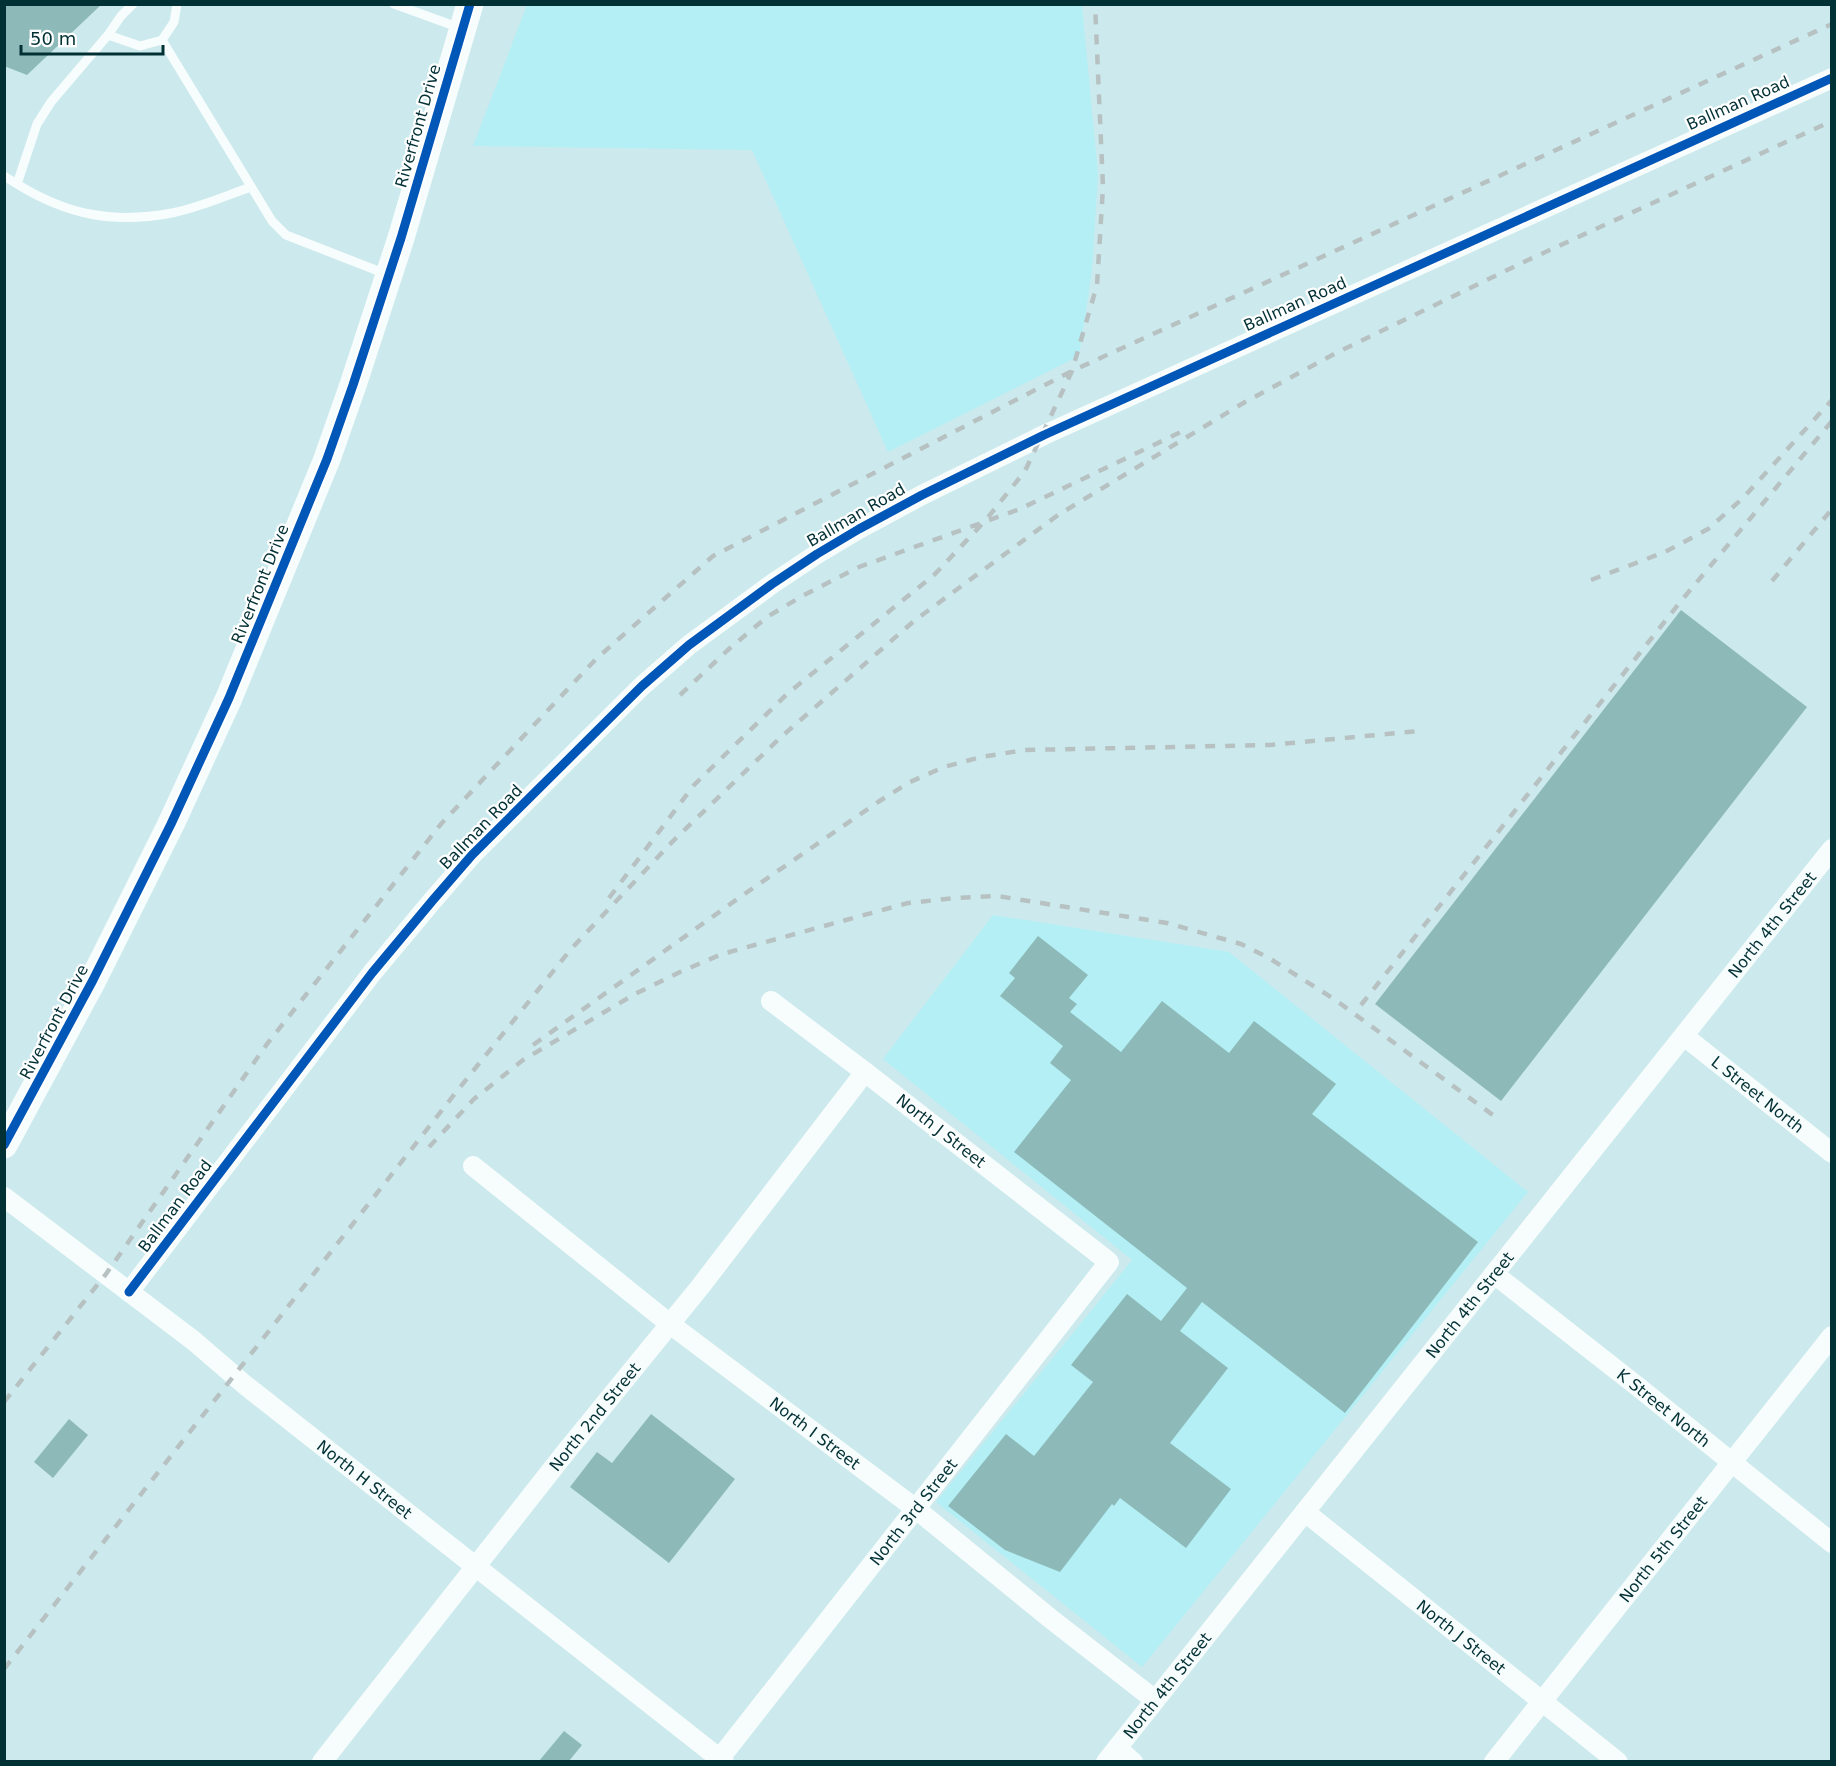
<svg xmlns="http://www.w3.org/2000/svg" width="1836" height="1766" viewBox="0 0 1836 1766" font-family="'DejaVu Sans',sans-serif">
<rect width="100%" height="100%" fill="#cceaed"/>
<path fill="#b3eff5" d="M527,5H1082L1098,174L1092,271L1079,356L888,452L752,150L473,146Z
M993,915L1229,952L1528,1192L1142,1667L936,1502L1132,1260L883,1059Z"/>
<path fill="#8dbab8" d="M4,4H102L27,75L4,66Z
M1681,610L1807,707L1501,1101L1375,1004Z
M1038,936L1088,975L1069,998L1077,1004L1070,1012L1121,1052L1162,1001L1229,1053L1254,1021L1336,1084L1312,1114L1478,1242L1345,1413L1202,1302L1180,1331L1228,1368L1170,1443L1231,1489L1186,1548L1120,1498L1114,1506L1112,1504L1060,1572L1005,1550L948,1506L1006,1434L1034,1456L1093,1382L1071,1365L1127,1294L1161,1321L1187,1288L1014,1152L1071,1080L1050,1063L1063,1046L1000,996L1015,978L1009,973Z
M651,1414L735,1479L669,1563L570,1487L597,1452L612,1463Z
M69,1419L88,1435L53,1478L34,1462Z
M564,1731L582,1745L569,1761H539Z"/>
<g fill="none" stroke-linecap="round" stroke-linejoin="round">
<path stroke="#f7fcfc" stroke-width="9" d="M177,4L174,22L162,40L272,221L286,235L386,274
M394,4L460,28
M108,35L121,16L133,4
M162,40L140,46L108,35L51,102L37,124L17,184C67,215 113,224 172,213C198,208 225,196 251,187
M4,176L17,184"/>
<g stroke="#f7fcfc" stroke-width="20">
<path id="s1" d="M1684,1036L1832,1153"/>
<path id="s2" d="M473,1166L670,1324L916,1509L1051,1619L1155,1700"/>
<path id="s3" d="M4,1197L194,1341L245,1385L724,1762"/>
<path id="s4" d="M1494,1274L1637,1386L1832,1543"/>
<path d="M129,1292L372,973L433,900L472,855L642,686L689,645L772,584L817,554L859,529L922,495L1044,435L1832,78"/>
<path id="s5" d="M1305,1512L1618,1762"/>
<path d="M1117,1748L1133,1762"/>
<path id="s6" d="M322,1762L565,1453L700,1287L865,1072"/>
<path id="s7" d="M717,1762L1109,1262L865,1072L771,1001"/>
<path id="s8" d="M1106,1762L1832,849"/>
<path id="s9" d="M1494,1762L1832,1336"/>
</g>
<path stroke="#f7fcfc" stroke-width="27" d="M4,1145L93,980L171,824L229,698L327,459L353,385L401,238L470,4"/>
<path stroke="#b7c1c2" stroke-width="4.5" stroke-dasharray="10 10" stroke-linecap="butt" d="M1591,580L1665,552L1708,529L1743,498L1832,400
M1772,581L1832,509
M680,695L730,648L767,617L804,595L859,567L1020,509L1185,430
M609,898L694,785L787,694L934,575L985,521L1025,471L1072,371L1097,285L1103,187L1095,4
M1361,1005L1681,601L1832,421
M533,1045L743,895L878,802L910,782L944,767L981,757L1025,750L1270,745L1419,731
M429,1147L474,1099L523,1060L635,994L680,972L722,954L908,903L956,898L997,896L1167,923L1241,944L1269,958L1334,999L1497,1118
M4,1402L106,1274L267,1044L441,824L596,659L713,556L1072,371L1832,24
M4,1669L457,1091L571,949L673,841L781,737L914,621L1058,515L1245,402L1338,352L1528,260L1832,121"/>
<g stroke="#fff" stroke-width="13">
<path id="cycleway" d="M4,1145L93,980L171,824L229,698L327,459L353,385L401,238L470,4
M129,1292L372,973L433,900L472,855L642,686L689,645L772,584L817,554L859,529L922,495L1044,435L1832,78"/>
</g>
<use href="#cycleway" stroke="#0057b8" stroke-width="9"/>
</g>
<g text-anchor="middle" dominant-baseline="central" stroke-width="4.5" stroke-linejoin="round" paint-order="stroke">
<g font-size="16" fill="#023135" stroke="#fff">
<text transform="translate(1738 103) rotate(-24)">Ballman Road</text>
<text transform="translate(418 126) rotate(-74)">Riverfront Drive</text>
<text transform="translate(1295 304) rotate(-24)">Ballman Road</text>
<text transform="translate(856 515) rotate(-30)">Ballman Road</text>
<text transform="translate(260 584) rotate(-68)">Riverfront Drive</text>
<text transform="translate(481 827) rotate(-46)">Ballman Road</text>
<text stroke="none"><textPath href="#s8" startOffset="1070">North 4th Street</textPath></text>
<text transform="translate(54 1022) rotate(-62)">Riverfront Drive</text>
<text stroke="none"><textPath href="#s1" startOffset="94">L Street North</textPath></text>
<text transform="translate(941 1131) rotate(38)">North J Street</text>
<text transform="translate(175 1206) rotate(-53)">Ballman Road</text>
<text stroke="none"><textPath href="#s8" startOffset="584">North 4th Street</textPath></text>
<text stroke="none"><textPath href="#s4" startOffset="216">K Street North</textPath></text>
<text stroke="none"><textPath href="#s6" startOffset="440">North 2nd Street</textPath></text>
<text stroke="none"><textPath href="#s2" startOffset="434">North I Street</textPath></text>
<text stroke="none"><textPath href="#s3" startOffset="458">North H Street</textPath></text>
<text stroke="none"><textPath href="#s7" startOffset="318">North 3rd Street</textPath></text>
<text stroke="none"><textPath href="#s9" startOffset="272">North 5th Street</textPath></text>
<text stroke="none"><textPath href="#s5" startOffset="200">North J Street</textPath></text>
<text stroke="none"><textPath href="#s8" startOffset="98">North 4th Street</textPath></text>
</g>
</g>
<rect width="1836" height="1766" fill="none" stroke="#023135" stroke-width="12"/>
<path d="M21 45v9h142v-9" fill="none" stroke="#023135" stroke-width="3"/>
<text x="30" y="45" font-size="18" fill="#023135" stroke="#ffffff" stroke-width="4.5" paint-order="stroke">50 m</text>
</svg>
